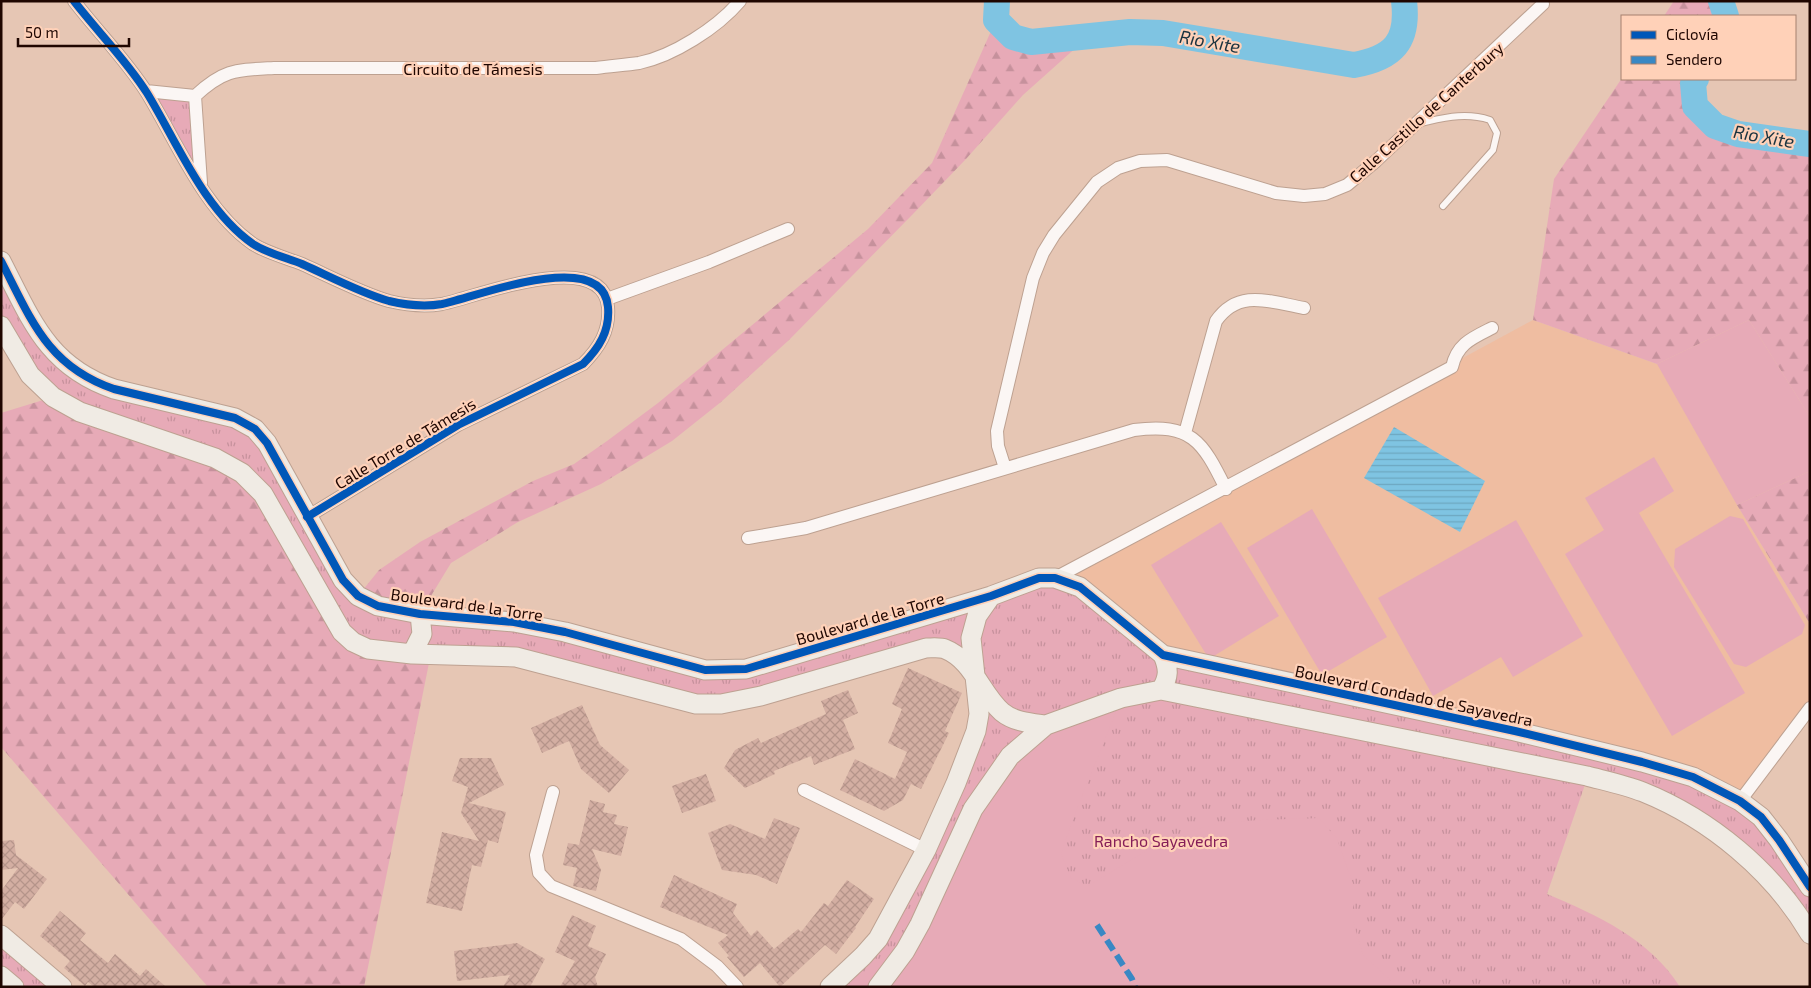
<svg xmlns="http://www.w3.org/2000/svg" width="1811" height="988" viewBox="0 0 1811 988" font-family="'Exo 2',sans-serif">
<defs>
<pattern id="forest-firs" width="22" height="20" patternUnits="userSpaceOnUse" patternTransform="scale(1.25)"><rect width="22" height="20" fill="#e7aab7"/><path d="M5 1l3.5 6h-7zM16 11l3.5 6h-7z" fill="#c6919c"/></pattern>
<pattern id="park-tufts" width="24" height="20" patternUnits="userSpaceOnUse" patternTransform="scale(1.25)"><rect width="24" height="20" fill="#e7aab7"/><path d="M3 7l-1-3M5 7V3M7 7l1-3M15 17l-1-3M17 17v-4M19 17l1-3" fill="none" stroke="#c6919c"/></pattern>
<pattern id="water-rules" width="6" height="5" patternUnits="userSpaceOnUse" patternTransform="scale(1.25)"><rect width="6" height="5" fill="#7fc4e2"/><path d="M0 2.5h6" fill="none" stroke="#6da7c0"/></pattern>
<pattern id="building-cross-hatch" width="8" height="8" patternUnits="userSpaceOnUse" patternTransform="scale(1.25)"><rect width="8" height="8" fill="#d3aea2"/><path d="M0 0l8 8M0 8l8-8" fill="none" stroke="#b5948a"/></pattern>
</defs>
<rect width="100%" height="100%" fill="#e6c6b4"/>
<path fill="#efbda1" d="M1533,320L1657,364L1749,320L1810,417V471L1737,505L1810,624V708L1740,800L1163,655L1056,578Z"/>
<path fill="url(#forest-firs)" d="M1674,1H1721L1726,16H1664Z
M996,20L1013,37L1031,42L1089,36L1023,95L966,159L912,215L789,340L721,402L672,441L601,484L518,522L451,563L420,614L358,596L379,570L420,542L533,481L574,464L607,441L658,403L868,229L932,163Z
M1622,78L1696,79L1693,83L1695,106L1715,126L1738,134L1810,144V417L1749,320L1657,364L1533,320L1554,179Z
M53,397L215,458L431,653L364,987H208L1,747V413Z
M1810,471V624L1737,505Z"/>
<path fill="url(#park-tufts)" d="M146,91L195,96L202,187Z
M1,261L71,368L255,429L358,596L514,622L705,670L1055,580L1163,655L1515,731L1740,801L1810,887V934L1796,911L1681,810L1588,776L1547,894C1597,915 1650,939 1680,987H830L863,957L976,731V678L945,648L721,704L516,657L353,642L242,473L53,397L1,326Z
M1,935L62,987H14L1,976Z"/>
<path fill="#e7aab7" d="M1749,320L1810,417V471L1737,505L1657,364Z
M1654,457L1674,491L1639,513L1745,693L1672,736L1565,554L1604,530L1585,498Z
M1312,509L1387,637L1322,675L1247,548Z
M1730,516L1743,519L1805,625L1802,634L1746,667L1734,664L1674,567L1675,549Z
M1516,520L1583,636L1513,677L1501,657L1433,696L1378,598Z
M1221,522L1279,616L1209,659L1151,565Z
M1121,698C1102,750 1078,801 1061,854L1071,878L1088,886C1120,868 1158,840 1193,830C1233,818 1278,820 1319,818L1337,839L1353,884V921L1363,955L1398,987H878L959,838L1046,725Z"/>
<path fill="url(#water-rules)" d="M1394,427L1485,481L1460,532L1364,478Z"/>
<g fill="none" stroke-linecap="round" stroke-linejoin="round">
<path stroke="#7fc4e2" stroke-width="26" d="M997,1L996,20L1013,37L1031,42L1130,32L1163,33L1354,65C1393,58 1409,42 1404,1
M1721,1L1726,16
M1696,79L1693,83L1695,106L1715,126L1738,134L1810,144"/>
</g>
<path fill="url(#building-cross-hatch)" d="M908,668L962,693L945,731L949,733L921,789L911,784L903,800L884,811L840,790L855,759L895,779L907,752L888,743L902,709L892,704Z
M848,690L858,713L843,720L855,749L814,765L811,756L774,771L775,774L745,788L724,768L735,750L758,738L761,743L826,714L821,701Z
M582,705L600,745L629,770L609,793L581,769L569,741L542,753L531,728Z
M460,758H491L504,785L469,803L506,812L498,843L488,840L481,867L472,865L462,911L426,903L442,832L479,841L461,813L468,787L452,781Z
M706,774L716,801L682,813L672,786Z
M590,800L605,804L603,812L617,815L614,824L628,827L621,856L592,849L601,870L596,891L573,886L577,868L563,865L568,843L579,845Z
M774,818L800,828L777,884L756,875L722,870L708,833L730,824L765,839Z
M14,840L16,855L47,879L24,909L15,902L1,920V891L18,868L1,870V841Z
M674,875L737,904L733,913L751,936L757,930L774,949L798,929L801,932L824,903L828,906L847,880L874,899L855,927L856,928L836,954L825,945L780,987L760,963L744,977L727,957L729,956L718,943L728,935L660,907Z
M60,911L86,933L80,940L108,963L115,954L140,976L146,969L166,987H94L88,982L85,986L64,968L70,961L40,936Z
M572,915L596,926L588,946L606,954L595,977L598,987H560L575,961L555,952Z
M517,943L545,959L530,987H503L510,975L457,981L454,951Z"/>
<g fill="none" stroke-linecap="round" stroke-linejoin="round">
<g stroke="#bda191" stroke-width="8">
<path id="lane" d="M1420,123C1444,118 1465,112 1490,120L1497,133L1493,150L1443,206"/>
</g>
<g stroke="#bda191" stroke-width="14">
<path id="street" d="M74,1C97,31 127,61 147,93C177,142 204,210 253,244C267,253 287,258 302,264C329,276 361,293 389,301C406,305 425,307 442,304C476,297 603,246 608,307C610,331 599,348 583,364L458,425L307,517
M146,91L195,96
M195,96C224,69 236,70 274,68H596C610,66 625,65 639,63C673,56 717,28 740,1
M195,96L201,183
M607,299L709,262L788,229
M1185,433L1216,321C1239,288 1270,302 1304,308
M1005,468L998,446L997,431L1033,278L1043,253L1054,235L1097,182L1118,168L1140,161L1167,160L1276,193L1304,196L1325,194L1347,185L1376,161L1543,4
M748,538L806,528L1134,430C1191,423 1202,440 1226,489
M1055,578L1452,367C1457,344 1472,338 1492,328
M804,790L926,850
M553,792L536,855L539,873L551,886L681,939L717,966L737,987
M1740,801L1810,708"/>
</g>
<g stroke="#bda191" stroke-width="21">
<path id="secondary" d="M1,261C31,319 47,366 114,389L235,418L255,429L267,443L343,580L358,596L378,606L420,614L514,622L565,632L705,670L746,669L991,596L1039,578H1055L1080,587L1163,655L1515,731L1642,762L1693,777L1740,801L1761,817L1779,840L1810,887
M1,326L30,375L53,397L80,412L215,458L242,473L263,494L342,632L353,642L368,649L412,654L516,657L696,704H721L761,696L926,648C932,648 940,647 945,649C973,660 981,694 1002,712C1014,722 1031,723 1046,725
M412,654L422,634L420,614
M1161,690C1169,677 1169,669 1163,655
M1,935L62,987
M1,976L14,987
M830,987L863,956L878,939L926,850L956,783L976,731L979,714L971,638L977,616L991,596
M878,987L905,951L920,924L973,809L1010,756L1046,725L1121,698L1161,690L1587,776C1606,781 1625,785 1643,792C1710,819 1773,871 1810,934"/>
</g>
<use href="#lane" stroke="#fbf6f4" stroke-width="6"/>
<use href="#street" stroke="#fbf6f4" stroke-width="12"/>
<use href="#secondary" stroke="#f0ebe4" stroke-width="19"/>
<path stroke="#3988c4" stroke-width="6" stroke-dasharray="12 6" stroke-linecap="butt" d="M1097,925L1132,979L1135,987"/>
<g stroke="#ffd1b8" stroke-width="11">
<path id="cycleway" d="M74,1C97,31 127,61 147,93C177,142 204,210 253,244C267,253 287,258 302,264C329,276 361,293 389,301C406,305 425,307 442,304C476,297 603,246 608,307C610,331 599,348 583,364L458,425L307,517
M1,261C31,319 47,366 114,389L235,418L255,429L267,443L343,580L358,596L378,606L420,614L514,622L565,632L705,670L746,669L991,596L1039,578H1055L1080,587L1163,655L1515,731L1642,762L1693,777L1740,801L1761,817L1779,840L1810,887"/>
</g>
<use href="#cycleway" stroke="#0057b8" stroke-width="8"/>
</g>
<g text-anchor="middle" dominant-baseline="central" stroke-width="4.5" stroke-linejoin="round" paint-order="stroke">
<g font-size="16" fill="#1f0600" stroke="#ffd1b8">
<text x="473" y="68">Circuito de Támesis</text>
<text transform="translate(1426 112) rotate(-42)">Calle Castillo de Canterbury</text>
<text transform="translate(405 443) rotate(-31)">Calle Torre de Támesis</text>
<text transform="translate(467 604) rotate(8)">Boulevard de la Torre</text>
<text transform="translate(870 618) rotate(-16)">Boulevard de la Torre</text>
<text transform="translate(1414 695) rotate(12)">Boulevard Condado de Sayavedra</text>
</g>
<g font-size="16" fill="#851e58" stroke="#ffd1b8">
<text x="1161" y="840">Rancho Sayavedra</text>
</g>
<g font-size="18" font-style="italic" fill="#1c3440" stroke="#ffd1b8">
<text transform="translate(1210 41) rotate(10)">Rio Xite</text>
<text transform="translate(1764 136) rotate(10)">Rio Xite</text>
</g>
</g>
<rect width="1811" height="988" fill="none" stroke="#1f0600" stroke-width="5"/>
<rect x="1621" y="15" width="175" height="65" fill="#ffd1b8" stroke="#a5806e"/>
<rect x="1631" y="31" width="25" height="8" fill="#0057b8" stroke="#a5806e"/>
<text x="1666" y="40" font-size="15" fill="#1f0600">Ciclovía</text>
<rect x="1631" y="56" width="25" height="8" fill="#3988c4" stroke="#a5806e"/>
<text x="1666" y="65" font-size="15" fill="#1f0600">Sendero</text>
<path d="M18 38v8h111v-8" fill="none" stroke="#1f0600" stroke-width="2.5"/>
<text x="25" y="38" font-size="15" fill="#1f0600" stroke="#ffd1b8" stroke-width="4" paint-order="stroke">50 m</text>
</svg>
